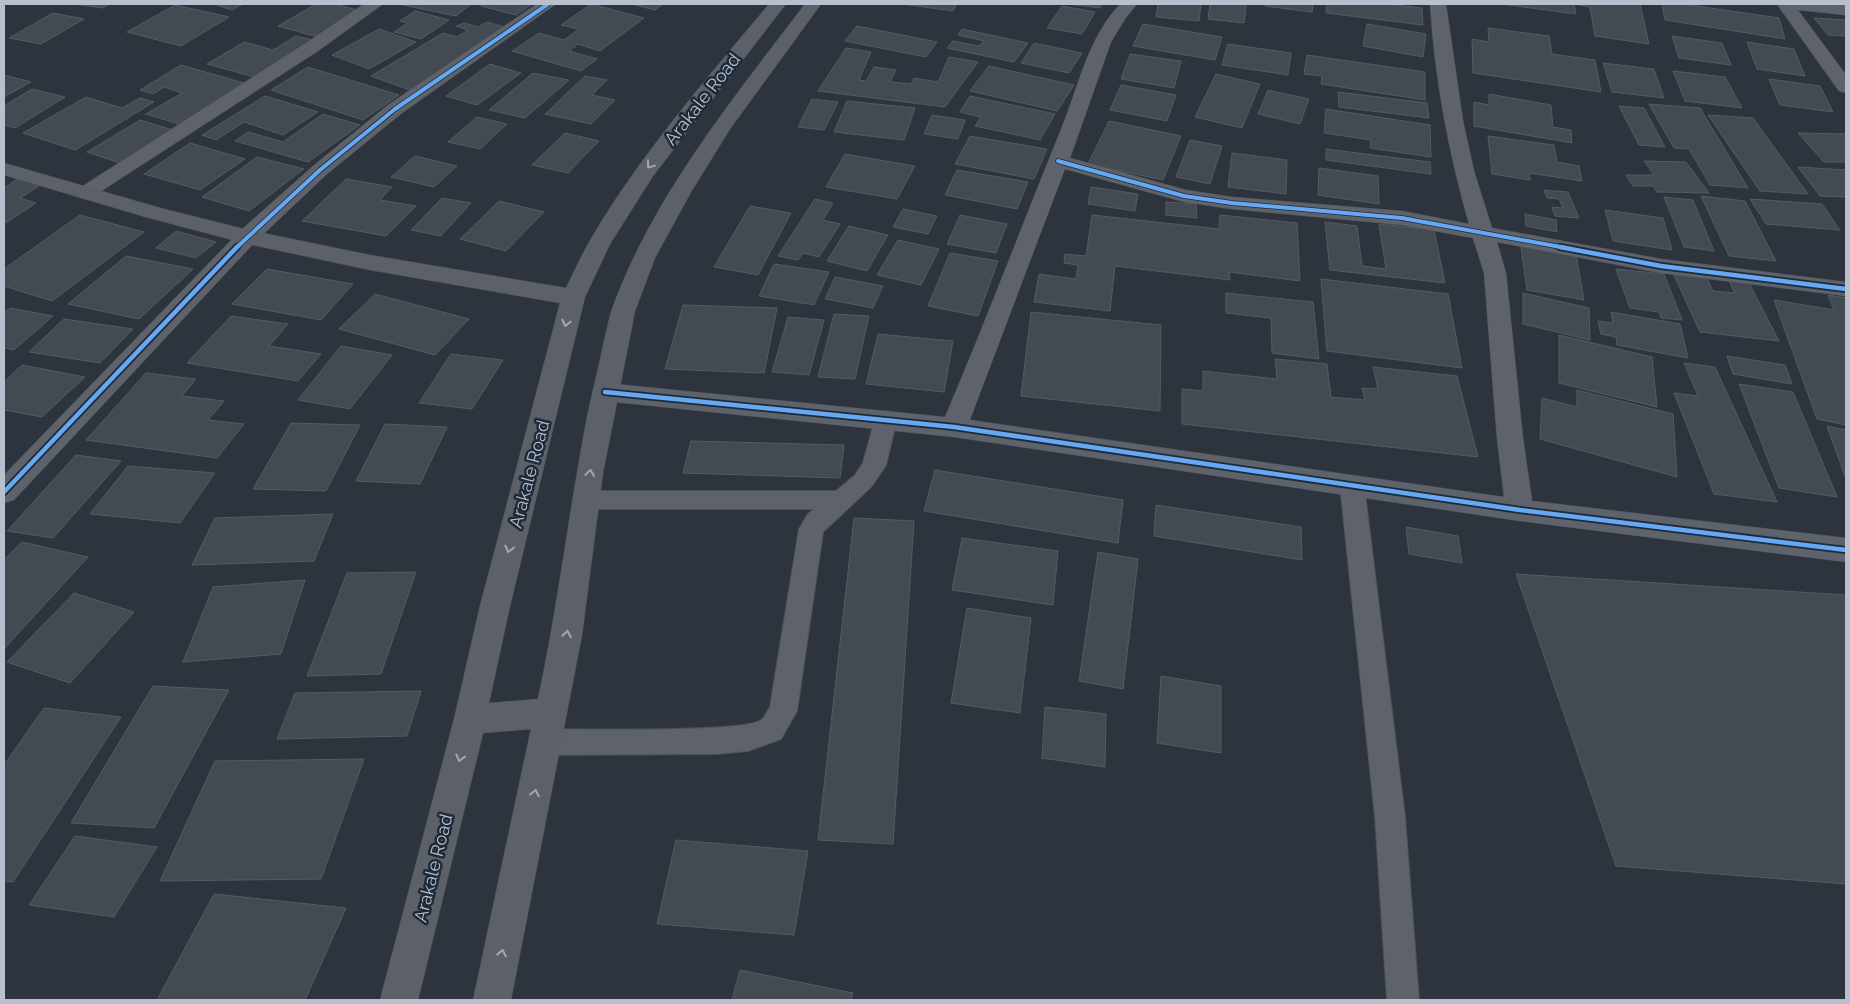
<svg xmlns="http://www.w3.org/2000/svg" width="1850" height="1004" viewBox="0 0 1850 1004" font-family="Raleway,sans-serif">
<rect width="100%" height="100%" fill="#2d343d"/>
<path fill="#444a51" stroke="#555b65" d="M74,4H110L103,8Z
M214,4H243L232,10Z
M316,4H335L361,11L318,37L278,26Z
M405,4H471L456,16L403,5Z
M484,4H532L516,15L481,6Z
M591,4L644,18L600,51L578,44L569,51L597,59L581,71L512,51L539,33L564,40L579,29L561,25Z
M631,4H663L655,10Z
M902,4H957L953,11Z
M1068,4H1102L1100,8Z
M1158,4H1201L1199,21L1156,17Z
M1210,4H1246L1244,23L1208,19Z
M1266,4H1313L1312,12L1265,6Z
M1327,4H1387L1422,8L1423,25L1326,13Z
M1501,4H1640L1649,44L1595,36L1590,7L1574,4L1576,14Z
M1662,4H1683L1779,18L1785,39L1665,20Z
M175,5L229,17L181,46L127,32Z
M1062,6L1095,12L1082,34L1047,28Z
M415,11L449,20L421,39L394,32L408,23L400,21Z
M53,13L84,19L41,44L9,38Z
M1814,18L1846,20V36L1828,35Z
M487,22L508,28L410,90L371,76L443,33L457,37L468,30L456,26L464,23L478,27Z
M1143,24L1222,37L1215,60L1133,46Z
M1367,24L1426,34L1423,57L1363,46Z
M857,26L937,42L926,57L845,41Z
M1488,28L1549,36L1552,54L1595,60L1601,92L1473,73L1472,39L1489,42Z
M379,29L416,42L369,69L332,55Z
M962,29L1028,43L1014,62L947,48L953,41L979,46L984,41L958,35Z
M296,36L312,40L254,77L207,64L244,42L273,50Z
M1672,36L1722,43L1731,65L1679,58Z
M1747,42L1794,49L1805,76L1757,69Z
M1034,43L1082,53L1069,73L1021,63Z
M1228,44L1291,53L1288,75L1222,65Z
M846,48L871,52L859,80L866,81L874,67L896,70L890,82L911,84L914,78L938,82L949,57L978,62L945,107L818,91Z
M1130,54L1181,61L1174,88L1121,79Z
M1307,55L1425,72V100L1321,84L1322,76L1304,74Z
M1603,63L1654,69L1664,98L1612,92Z
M490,64L521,73L477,105L446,96Z
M181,65L251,85L185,126L146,114L182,93L164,87L153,94L140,90Z
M989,66L1074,85L1057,111L970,91Z
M308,67L399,95L363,120L271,90Z
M1673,71L1725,77L1742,108L1685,101Z
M533,73L569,80L525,118L489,110Z
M1216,74L1260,84L1242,128L1195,117Z
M4,75L31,82L4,97Z
M585,76L607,80L592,95L615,100L591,124L545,114Z
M1769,79L1820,86L1833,112L1780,105Z
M1121,85L1176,95L1167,121L1110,110Z
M32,89L65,97L15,128L4,125V106Z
M1268,90L1309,99L1300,124L1258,114Z
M1338,92L1427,103L1429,118L1339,107Z
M1489,94L1551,105L1553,127L1571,130L1572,143L1474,126V102L1489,105Z
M265,96L318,112L283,135L244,122L216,140L202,135Z
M970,96L1055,114L1040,140L975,126L981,117L960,112Z
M86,97L122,108L140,98L154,102L75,150L23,133Z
M812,99L838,102L824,130L798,127Z
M847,101L915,108L904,140L834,132Z
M1649,104L1700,108L1748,188L1710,185L1689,149L1674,148Z
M1619,106L1644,108L1665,147L1639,145Z
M1326,109L1430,125L1431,157L1370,148L1371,140L1324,133Z
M323,114L360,125L308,162L235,141L248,132L283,142Z
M932,115L965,120L958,139L924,134Z
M1708,115L1753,118L1808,194L1760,191Z
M477,117L507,124L480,149L448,142Z
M140,120L176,131L123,164L87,152Z
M1109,121L1181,136L1163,180L1088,164Z
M565,133L599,141L568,173L532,165Z
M1798,133L1846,134V162H1824Z
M970,136L1047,149L1034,179L955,164Z
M1488,136L1554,145L1557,162L1579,166L1582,181L1529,173L1530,180L1492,174Z
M1190,140L1222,146L1210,184L1176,177Z
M190,143L245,159L200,190L144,174Z
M1326,149L1430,162L1431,174L1326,160Z
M1232,153L1287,160L1286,194L1228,187Z
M845,154L915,166L897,199L826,187Z
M415,156L457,166L434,187L391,177Z
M257,157L304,169L249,211L202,197Z
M1644,161L1686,162L1709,193L1657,192L1653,186H1633L1626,175H1654Z
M1798,167L1846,170V197L1820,196Z
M1319,168L1378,176L1379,204L1318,195Z
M957,170L1028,182L1017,209L945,195Z
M19,178L42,184L20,198L36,203L4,224V188Z
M346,179L392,187L380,200L416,206L386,236L302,221Z
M1091,187L1138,194L1135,211L1088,204Z
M1544,190L1568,192L1579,218L1555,216L1552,207L1563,208L1559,199L1547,198Z
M1701,196L1745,201L1776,261L1729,256Z
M1664,197L1693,200L1714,251L1684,247Z
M442,198L471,203L441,236L411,230Z
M815,199L833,203L823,220L840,224L819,257L803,253L798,260L778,256Z
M1750,199L1822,204L1840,230L1766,224Z
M499,201L544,212L506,251L460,239Z
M1166,202L1196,204L1197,218L1166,215Z
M750,206L791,213L758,275L714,267Z
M903,209L937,216L928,234L893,227Z
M1605,210L1663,218L1672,250L1613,241Z
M1525,214L1556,220L1557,232L1526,226Z
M80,215L144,232L52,301L4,286V269Z
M960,215L1007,224L996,253L947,244Z
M1092,215L1219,229L1220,215L1297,223L1300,281L1229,272L1230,280L1115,266L1110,311L1034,302L1039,274L1076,279L1078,265L1064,263L1065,254L1086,256Z
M1325,222L1357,226L1362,266L1386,269L1379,224L1434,230L1445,283L1330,270Z
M849,226L888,235L867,271L827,261Z
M176,231L216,242L196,258L156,248Z
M898,240L939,249L921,285L877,275Z
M1521,247L1576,255L1584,300L1527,290Z
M950,253L998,261L978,316L928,306Z
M126,256L193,269L139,319L68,304Z
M774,264L829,272L814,305L759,296Z
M267,269L353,284L321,320L232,304Z
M1616,269L1664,274L1682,320L1661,318L1659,312L1630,308Z
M1674,275L1707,278L1713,291L1735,293L1729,281L1749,283L1779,341L1700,332Z
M835,277L883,286L873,308L825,299Z
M1321,279L1448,294L1462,368L1327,351Z
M1226,293L1313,302L1319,359L1272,353L1271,318L1226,313Z
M1523,293L1589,308L1590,340L1523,324Z
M375,294L469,319L435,355L339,329Z
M1828,295L1846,298V425L1817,419L1774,300L1834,310Z
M683,305L777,308L764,373L665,369Z
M10,308L53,316L14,350L4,348V313Z
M1031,312L1161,325L1160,411L1021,396Z
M1611,312L1680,324L1688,358L1617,345L1616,337L1601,334L1598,321L1613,323Z
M834,314L869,316L855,379L818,377Z
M231,316L288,324L269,346L321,354L298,381L187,363Z
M788,317L824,320L809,375L772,372Z
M64,319L133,329L100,363L29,352Z
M878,334L953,341L944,392L866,384Z
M1559,335L1652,357L1657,407L1559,383Z
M341,346L392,355L350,409L298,400Z
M451,354L503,360L472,409L419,403Z
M1727,356L1785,365L1792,384L1733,374Z
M1275,359L1327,364L1331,397L1365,400L1362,388L1378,389L1373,367L1457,376L1478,457L1182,424V389L1203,391V371L1277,379Z
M1684,363L1715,367L1777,502L1714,494L1674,393L1698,396Z
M22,365L85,377L42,417L4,410V382Z
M146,373L196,379L182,396L224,401L208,420L244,424L217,458L86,440Z
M1739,384L1793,392L1837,497L1779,488Z
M1577,390L1673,414L1677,477L1540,439L1542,398L1577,407Z
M291,423L360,425L326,491L253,489Z
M385,424L447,427L420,484L356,481Z
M1827,426L1846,430V479Z
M691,441L844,445L840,478L683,473Z
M76,455L121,461L53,538L7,531Z
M128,466L215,473L180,523L90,514Z
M935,470L1123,500L1118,543L924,511Z
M1156,505L1301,527L1302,560L1154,536Z
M333,514L314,561L192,565L215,518Z
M854,518L914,521L893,844L818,840Z
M1406,527L1458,536L1462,563L1409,554Z
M962,538L1058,551L1053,605L952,590Z
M22,542L88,557L4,649V560Z
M1098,552L1138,559L1123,689L1079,681Z
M416,572L381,674L307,676L347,573Z
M1516,574L1846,595V884L1616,866Z
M305,580L281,654L183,662L213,587Z
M74,593L134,612L70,683L7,662Z
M967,608L1031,618L1020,713L951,703Z
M1161,676L1221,686V753L1157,743Z
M153,686L229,690L154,828L71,823Z
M421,691L407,736L277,739L295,693Z
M1045,707L1106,714L1105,767L1042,758Z
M44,708L121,717L13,882L4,881V765Z
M364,759L321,879L160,881L215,761Z
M75,836L157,847L114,917L29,905Z
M676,840L808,851L794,935L657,924Z
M214,894L346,908L305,1000H157Z
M740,970L853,993L851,1000H732Z"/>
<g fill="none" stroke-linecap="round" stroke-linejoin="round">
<g stroke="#4c5057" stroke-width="2">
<path id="service" d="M886,411L894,413L897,419L886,465L882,471L871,487L823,532L797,711L781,739L748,751L716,754L546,755L536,751L532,742L536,733L546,729C578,729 745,733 761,720C765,718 767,711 770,707L799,529L808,514L814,509H587L579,507L575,500L579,493L587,491H836L855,475L863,463L875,419L878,413Z
M1352,476L1360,479L1364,485L1405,817L1419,1000H1387L1375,817L1340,485L1344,479Z"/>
</g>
<g stroke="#4c5057" stroke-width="1">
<path id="minor" d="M364,4H383L318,51L92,197L85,199L78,197L75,193L78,189L306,43Z
M537,4H556L402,113L327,174L255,242L14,500L4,503V475L239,232L313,166L388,105Z
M1120,4H1137L1125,19L1111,42L1070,158L1186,190L1232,197L1402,211L1469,224C1448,151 1435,79 1430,4H1446L1463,121L1474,171L1492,228L1661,259L1846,282V296L1661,273L1497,242L1506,273L1523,438L1532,501L1846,538V562L1520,521L954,437L605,401L596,398L592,392L596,386L605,383L945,417C986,321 1023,223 1062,127C1079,85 1088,38 1120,4ZM1065,169L1184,202L1232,209L1402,225L1473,238L1484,273L1497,438L1504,497L970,420Z
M1777,4L1846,5V15L1798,10L1846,75V93L1839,91Z"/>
</g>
<g stroke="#4c5057" stroke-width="1">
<path id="secondary" d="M769,4H786L653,176L610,244L585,297L510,606L489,703L538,699C558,606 569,511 587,417C592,394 598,370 603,346C606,334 608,321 612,309C653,196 733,99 805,4H821L730,129L691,192L655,258L635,311L603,473L582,635L511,1000H473L531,729L483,733L418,1000H380L454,719L480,606L560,303L370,270L248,244L149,218L4,175V163L164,209L248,230L370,255L566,288C573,274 580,258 588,244C636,160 707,78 769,4Z"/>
</g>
<use href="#service" fill="#5e626a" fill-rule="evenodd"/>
<use href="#minor" fill="#5e626a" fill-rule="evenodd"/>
<use href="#secondary" fill="#5c6169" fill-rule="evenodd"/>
<g stroke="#1f2a39" stroke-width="5.5">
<path id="cycleway-far1" d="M1058,161L1184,196L1232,203L1402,218L1566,248
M236,248L320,170L395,109L548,4"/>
</g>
<g stroke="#1f2a39" stroke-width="8">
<path id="cycleway" d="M1560,247L1661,266L1846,289
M605,392L954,427L1520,510L1846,550
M4,492L237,247"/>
</g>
<use href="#cycleway-far1" stroke="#66a8f1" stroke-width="4"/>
<use href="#cycleway" stroke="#66a8f1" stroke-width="4.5"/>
</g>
<defs><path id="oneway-chevron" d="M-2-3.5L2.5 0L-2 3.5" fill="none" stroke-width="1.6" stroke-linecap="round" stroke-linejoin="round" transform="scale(1.25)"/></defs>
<g stroke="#a1a8b4">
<use href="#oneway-chevron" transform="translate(650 165) rotate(127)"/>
<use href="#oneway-chevron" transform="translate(566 323) rotate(103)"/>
<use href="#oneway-chevron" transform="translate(590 473) rotate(-82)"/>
<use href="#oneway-chevron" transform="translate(509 549) rotate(104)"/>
<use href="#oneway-chevron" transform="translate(567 634) rotate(-80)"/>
<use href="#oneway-chevron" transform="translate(460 758) rotate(104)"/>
<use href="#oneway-chevron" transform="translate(535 793) rotate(-78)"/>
<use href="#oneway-chevron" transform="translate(502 953) rotate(-78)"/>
</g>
<g text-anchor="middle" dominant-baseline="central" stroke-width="5" stroke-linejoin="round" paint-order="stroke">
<g font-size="18" fill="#b8c0cd" stroke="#1f2a39">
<text transform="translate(702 99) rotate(-52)">Arakale Road</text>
<text transform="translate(529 474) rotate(-75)">Arakale Road</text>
<text transform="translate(433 868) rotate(-76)">Arakale Road</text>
</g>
</g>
<rect width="1850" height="1004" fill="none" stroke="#b8c0cd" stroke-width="10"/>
</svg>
